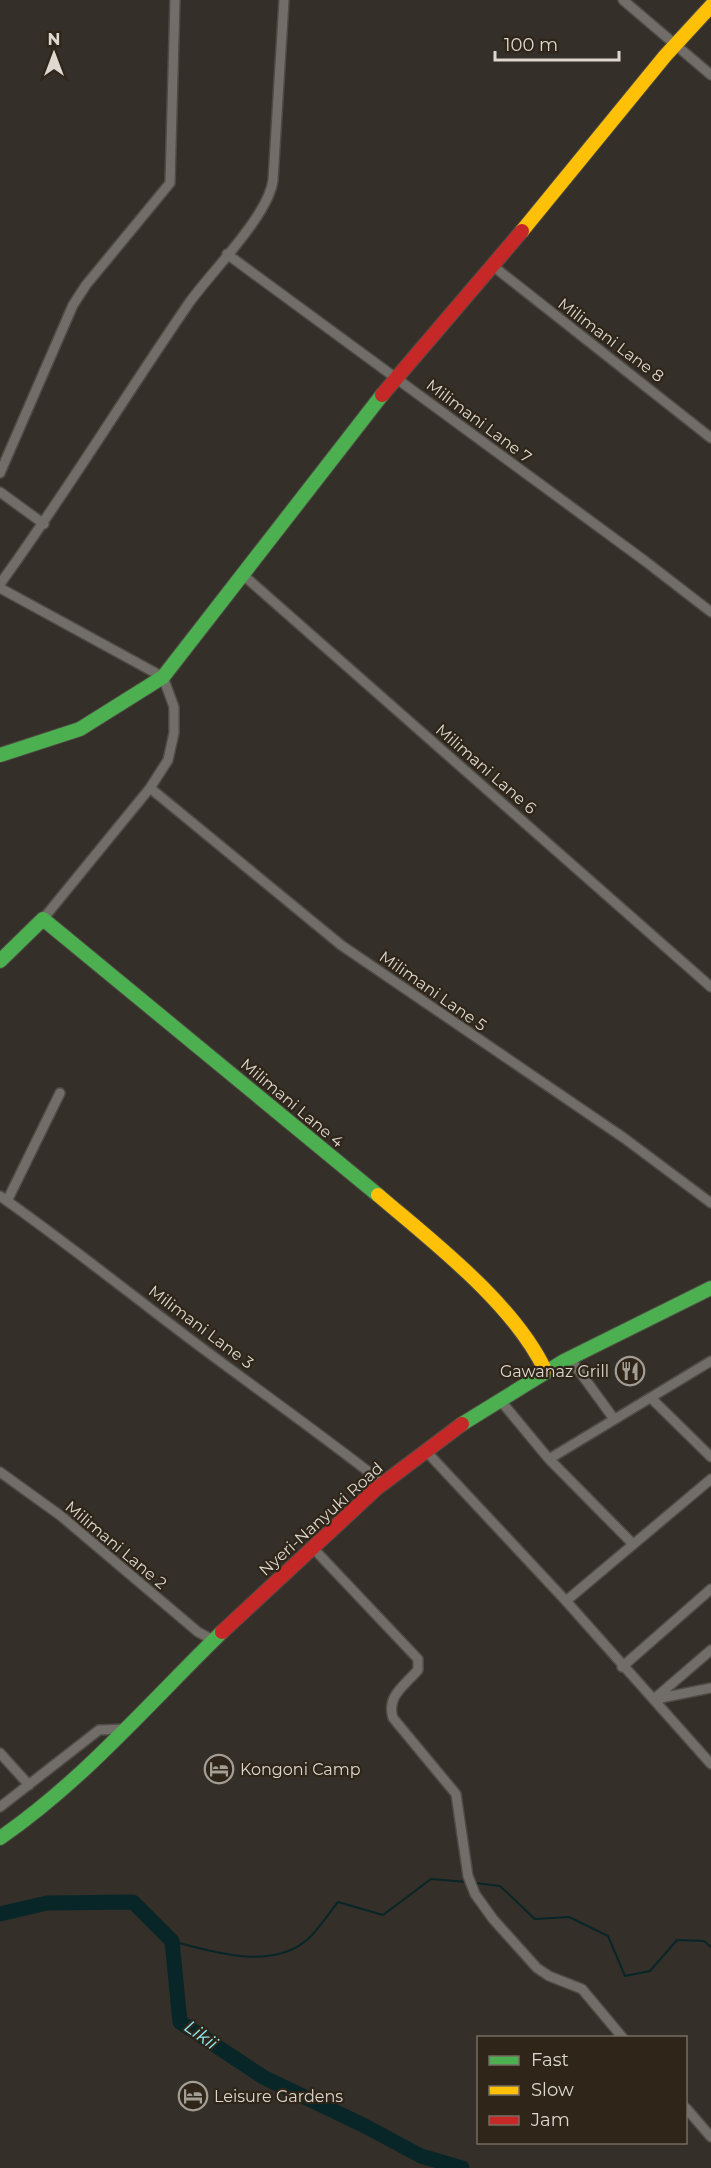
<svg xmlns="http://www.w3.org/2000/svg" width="711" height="2168" viewBox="0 0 711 2168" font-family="Montserrat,sans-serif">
<rect width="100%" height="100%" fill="#342f28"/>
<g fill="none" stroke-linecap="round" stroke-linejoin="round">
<path stroke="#082628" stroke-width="2" d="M475,1883L500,1886L535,1919L569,1917L608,1936L625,1976L650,1971L677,1940L704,1941L711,1947
M172,1941C213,1952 272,1971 308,1939C319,1929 328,1914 338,1902L383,1915L431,1879L467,1882"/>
<path stroke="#082628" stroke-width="15" d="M0,1914L47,1903L133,1902L172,1941L180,2022L263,2077L365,2126L421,2156L462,2168"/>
<g stroke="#4e4a44" stroke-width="12">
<path id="street" d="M623,0L711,75
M227,254L645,561L711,612
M493,266L711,438
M0,473L73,305L86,285L170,183L175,0
M0,492L44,524
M242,574L711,987
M0,584C66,493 125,396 189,303C211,272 269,215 273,180L284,0
M0,588L163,677L174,707V733L168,760L150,788L43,919
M150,788L341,945L624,1138L711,1203
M0,1196C64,1241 124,1289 186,1336C251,1385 318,1432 383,1483
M7,1201L60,1093
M569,1357L614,1419
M652,1399L711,1457
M500,1400L549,1459L633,1544
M425,1450L566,1601L711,1764
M549,1459L711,1361
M0,1472L61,1516L198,1632L213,1640
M312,1547L418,1659V1670C405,1685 386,1696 393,1718L456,1794L468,1876L475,1894L493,1919L537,1968L549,1976L582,1989L623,2038
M566,1601L711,1479
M622,1667L711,1589
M654,1699L711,1650
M656,1699L711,1688
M0,1753L29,1785
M0,1807L99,1730L125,1729
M686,2108L711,2137"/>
</g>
<g stroke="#4e4a44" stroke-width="16">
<path id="fast" d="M0,755L80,729L163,677L382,395
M0,961L43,919L378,1195
M462,1424L564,1361L711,1288
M0,1838C84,1780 149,1703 222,1632"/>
</g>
<g stroke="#4e4a44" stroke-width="16">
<path id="slow" d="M522,231L665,56L711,6
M378,1195C434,1243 513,1303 545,1370"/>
</g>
<g stroke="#4e4a44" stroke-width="16">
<path id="jam" d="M382,395L522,231
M222,1632L377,1488L462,1424"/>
</g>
<use href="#street" stroke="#716d68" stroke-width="9"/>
<use href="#fast" stroke="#4caf50" stroke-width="14"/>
<use href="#slow" stroke="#ffc107" stroke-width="14"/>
<use href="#jam" stroke="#c62828" stroke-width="14"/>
</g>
<defs>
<g id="restaurant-ring" transform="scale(1.5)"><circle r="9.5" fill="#2f2619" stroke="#a29d95" stroke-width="1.5"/><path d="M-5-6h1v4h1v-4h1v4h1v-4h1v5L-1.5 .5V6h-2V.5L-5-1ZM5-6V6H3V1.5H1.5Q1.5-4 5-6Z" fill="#a29d95"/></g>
<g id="hotel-ring" transform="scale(1.5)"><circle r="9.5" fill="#2f2619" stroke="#a29d95" stroke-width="1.5"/><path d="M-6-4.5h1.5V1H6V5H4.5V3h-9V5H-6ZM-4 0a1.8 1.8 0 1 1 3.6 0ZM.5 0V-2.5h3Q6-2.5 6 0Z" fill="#a29d95"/></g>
</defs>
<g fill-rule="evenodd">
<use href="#restaurant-ring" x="630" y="1371"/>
<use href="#hotel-ring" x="219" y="1769"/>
<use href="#hotel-ring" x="193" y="2096"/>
</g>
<g text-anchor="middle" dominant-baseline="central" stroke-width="4.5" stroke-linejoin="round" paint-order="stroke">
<g font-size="16" fill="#ded8d0" stroke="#2f2619">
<text transform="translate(611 340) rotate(37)">Milimani Lane 8</text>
<text transform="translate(479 421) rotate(37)">Milimani Lane 7</text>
<text transform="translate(486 769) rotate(41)">Milimani Lane 6</text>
<text transform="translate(433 991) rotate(35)">Milimani Lane 5</text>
<text transform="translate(292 1103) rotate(40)">Milimani Lane 4</text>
<text transform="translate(201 1327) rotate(37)">Milimani Lane 3</text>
<text transform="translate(321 1519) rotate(-42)">Nyeri-Nanyuki Road</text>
<text transform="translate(116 1545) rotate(40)">Milimani Lane 2</text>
</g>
<g font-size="16" fill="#ded8d0" stroke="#2f2619" text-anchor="start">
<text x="609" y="1371" text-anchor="end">Gawanaz Grill</text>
<text x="240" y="1769">Kongoni Camp</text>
<text x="214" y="2096">Leisure Gardens</text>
</g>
<g font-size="18" font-style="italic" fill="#8feffa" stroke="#2f2619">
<text transform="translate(201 2035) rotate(36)">Likii</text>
</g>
</g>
<rect x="477" y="2036" width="210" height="108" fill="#2f2619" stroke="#756d62" stroke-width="1.5"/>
<rect x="489" y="2056" width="30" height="9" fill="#4caf50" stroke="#756d62" stroke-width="1.5"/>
<text x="531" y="2066" font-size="18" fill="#ded8d0">Fast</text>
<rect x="489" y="2086" width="30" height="9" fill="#ffc107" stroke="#756d62" stroke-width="1.5"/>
<text x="531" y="2096" font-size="18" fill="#ded8d0">Slow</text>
<rect x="489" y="2116" width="30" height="9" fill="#c62828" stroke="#756d62" stroke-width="1.5"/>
<text x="531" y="2126" font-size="18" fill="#ded8d0">Jam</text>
<g transform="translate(54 54)" stroke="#2f2619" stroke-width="4.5" paint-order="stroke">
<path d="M0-4.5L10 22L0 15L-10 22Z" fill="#ded8d0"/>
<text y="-9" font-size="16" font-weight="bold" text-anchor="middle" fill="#ded8d0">N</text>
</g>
<path d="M495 51v9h124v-9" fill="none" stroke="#ded8d0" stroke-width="3"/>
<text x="504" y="51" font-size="18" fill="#ded8d0" stroke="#2f2619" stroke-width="4.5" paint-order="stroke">100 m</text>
</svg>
